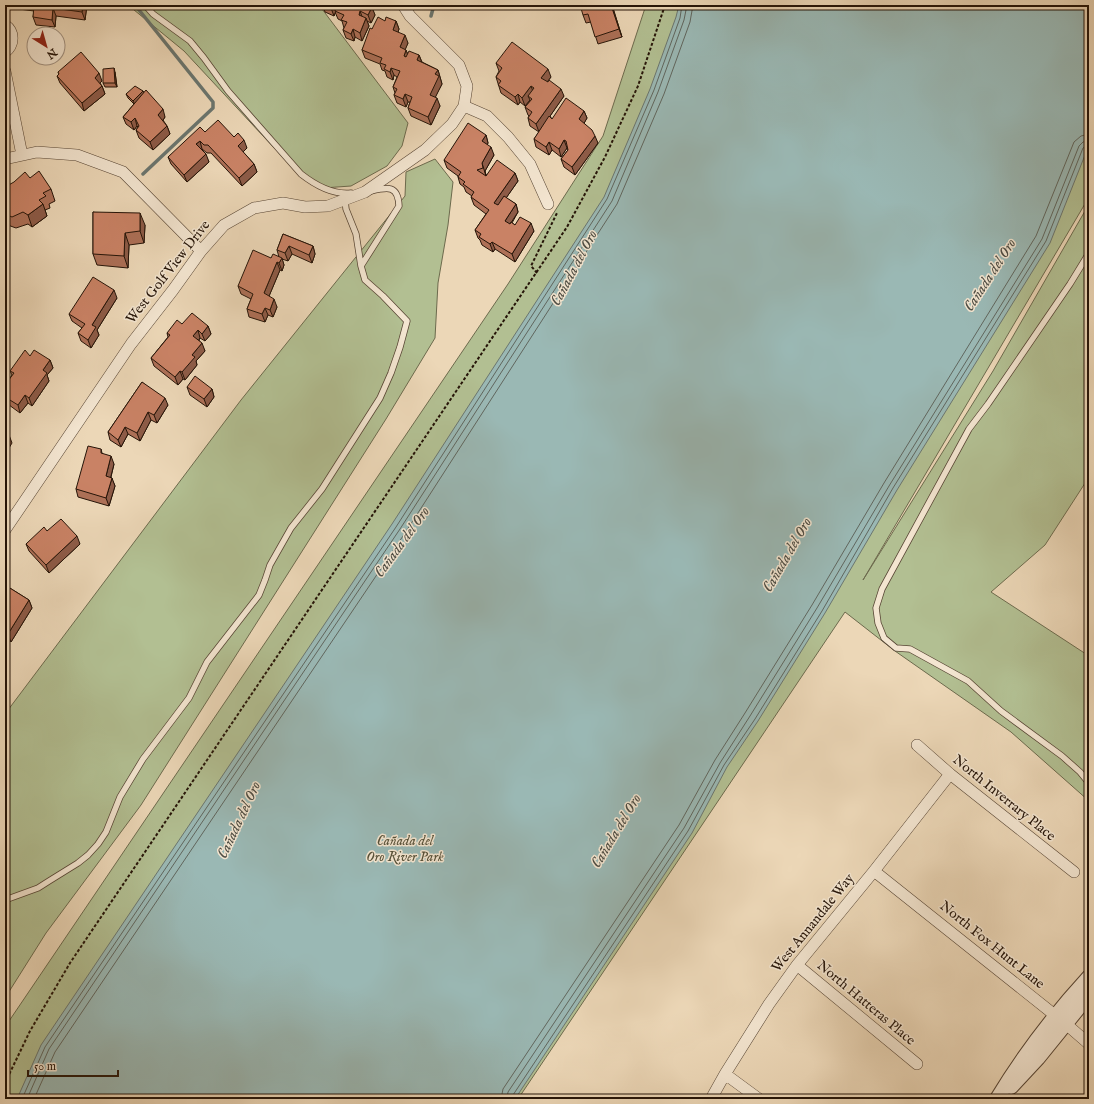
<svg xmlns="http://www.w3.org/2000/svg" width="1094" height="1104" viewBox="0 0 1094 1104" font-family="'IM FELL English',serif">
<rect width="100%" height="100%" fill="#ecd7b7"/>
<filter id="stains"><feTurbulence type="fractalNoise" baseFrequency=".005" numOctaves="4"/><feColorMatrix values="0 0 0 0 .2 0 0 0 0 .09 0 0 0 0 .02 0 0 0 .5 -.17"/></filter>
<radialGradient id="worn" r=".72"><stop offset=".6" stop-color="#630" stop-opacity="0"/><stop offset="1" stop-color="#630" stop-opacity=".3"/></radialGradient>
<path fill="#b2bf92" stroke="#6c6a4d" d="M128,5H319L408,123L402,146L387,166L351,186L323,188L290,165L184,51Z
M646,5H1089V197L863,580L993,371L1089,204V477L1045,545L991,592L1089,656V801L1011,732L895,651L845,612L518,1099H5V1027L508,284L603,136Z
M435,159L453,182L448,225L438,283L435,338L386,419L141,805L46,933L5,998V714L241,400L405,196L406,172Z"/>
<path fill="#9ab8b4" stroke="#6b766f" d="M679,5H1089V145L1050,243L897,490L825,613L758,721L727,767L692,833L515,1099H17L41,1045L392,524L604,197L650,89L676,17Z"/>
<g fill="none" stroke-linecap="round" stroke-linejoin="round">
<path stroke="#60665e" stroke-width="1" d="M22,1099L45,1047L396,527L607,199L654,90L680,18L682,5
M27,1099L49,1049L400,529L612,201L658,92L684,20L687,5
M34,1099L55,1052L405,533L617,204L664,94L690,22L693,5
M501,1099L503,1089L679,825L715,760L745,713L812,605L884,483L1036,236L1074,142L1081,136L1089,134
M507,1099L508,1092L684,828L720,763L750,716L817,608L889,486L1042,239L1079,146L1083,142L1089,140
M512,1099L513,1095L688,831L724,765L755,719L822,611L893,488L1046,241L1083,148L1086,146L1089,145"/>
<path stroke="#6b766f" stroke-width="3.5" d="M135,5L213,102V108L143,174
M431,16L434,5"/>
<g stroke="#574534" stroke-width="7">
<path id="service" d="M145,5L153,14L190,41L204,58L228,91L301,174C315,185 332,195 351,193
M342,194L345,200L346,209L356,234L361,266L399,206C398,185 388,187 371,191
M1089,253L1070,284L988,404L969,429L882,589L876,608L878,623L884,638L896,648L910,649L968,681L1001,711L1062,756L1080,772L1089,783
M5,900L38,888L49,881L78,863L88,855L98,844L106,832L120,797L143,759L189,698L207,662L259,595L265,580L270,565L291,528L322,489L380,398L391,373L400,347L407,321L383,296L365,280L361,266"/>
</g>
<g stroke="#574534" stroke-width="12">
<path id="minor" d="M5,25C15,32 14,45 5,52
M5,71L22,155
M464,106L487,116L508,137L530,164L548,204
M5,159L37,152L77,155L123,172L201,251
M5,530L131,344L173,290L201,251L224,225L254,208L283,203L305,207L328,206L365,192L425,150L452,124L464,106L467,86L459,65L410,16L403,5
M917,745L950,774L1074,872
M874,871L1066,1024L1089,1044
M797,965L917,1064
M725,1074L759,1099
M711,1099L725,1074L769,1004L797,965L874,871L950,774"/>
</g>
<g stroke="#574534" stroke-width="16">
<path id="tertiary" d="M1011,1087L1038,1058L1089,995
M997,1099C1023,1056 1055,1014 1089,977"/>
</g>
<path stroke="#251408" stroke-width="2" stroke-dasharray="3 2" stroke-linecap="butt" d="M537,273L531,266L557,213
M5,1083L30,1031L70,963L567,227L605,157L638,86L665,5"/>
<use href="#service" stroke="#f3e5d0" stroke-width="5.5"/>
<use href="#minor" stroke="#f3e5d0" stroke-width="11"/>
<use href="#tertiary" stroke="#f3e5d0" stroke-width="14"/>
</g>
<path fill="#ad7057" stroke="#251408" d="M17,5H87L85,20L56,16L55,27L36,25L33,17L34,11L19,9Z
M322,5H375L373,10L372,9L375,15L371,23L367,21L369,26L362,41L355,37L354,41L346,38L343,30L344,28L342,21L338,19L335,12L334,16L325,12Z
M612,5L622,37L598,44L591,22L586,23L583,15Z
M385,21H396L399,29L398,32L408,43L405,49L408,54L419,55L422,62L438,70L442,84L435,97L440,106L431,125L411,116L408,108L410,102H408L406,107L397,103L394,95L395,93L393,87L397,77L394,75L393,80L387,77L385,71L382,70L380,64L365,58L362,50L372,29Z
M496,63L551,77L547,82L564,96L550,116L552,119L584,111L587,118L584,123L598,143L575,175L564,167L561,159L568,150L567,148L561,157L552,150L549,155L536,147L534,139L539,132L530,126L528,118L529,116L528,115L525,107L530,101V100L525,106L520,102L518,105L501,93L496,77L499,71Z
M58,72L102,81L100,83L102,86L105,94L84,111L60,83L57,76L59,74Z
M115,72L117,87H105L103,83Z
M143,91L144,93L165,117L163,120L167,126L170,134L153,150L139,138L136,130L138,127L137,126L134,130L126,124L123,117L134,104L128,98L126,94Z
M205,132L234,137L247,148L243,152L254,164L257,172L242,186L211,153H207L202,149L209,162L187,182L171,164L168,157Z
M486,135L488,143L487,145L494,155L485,171L486,175L515,173L518,181L506,198L516,204L518,212L512,223L515,225L534,231L515,262L495,249L493,252L482,245L480,240L478,238L475,230L486,214L474,205L471,197L472,196L466,192L464,187L460,184L458,177V176L447,168L444,160Z
M30,178L51,189L55,201L49,204L50,208L45,210L47,216L32,227L28,224L16,228L5,224V187Z
M93,212L145,225L144,243L129,245L128,268L97,265L93,254Z
M283,234L313,246L315,254L312,263L292,254L288,261L282,259L284,265L282,271L280,270L269,296L277,307L273,317L268,315L265,322L249,317L247,309L251,299L241,294L238,286L271,258L279,257L277,250Z
M117,298L97,330L99,335L91,348L81,341L78,333L82,328L72,321L69,314Z
M182,324L208,326L211,334L205,341L200,338L199,340L205,351L196,361L197,365L185,380L183,379L178,385L154,366L151,358L168,337L167,333Z
M30,356L50,360L53,368L47,375L49,381L32,406L28,403L20,413L5,402V385L12,375L10,371Z
M142,382L168,405L157,423L151,420L140,441L128,434L121,447L110,440L108,432Z
M187,387L212,389L214,397L207,407L190,395Z
M101,449L102,453L114,464L111,477L115,486L109,506L78,497L76,489Z
M47,531L80,544L49,573L29,551L26,544Z
M5,585L29,600L32,608L11,642L9,639L5,645Z"/>
<path fill="#8d5b47" stroke="#251408" d="M83,5H87L85,20L82,12Z
M332,5H336L337,8L334,16L331,8Z
M371,5H375L373,10Z
M611,5H612L622,37L619,29Z
M372,7L375,15L371,23L368,15Z
M53,8L56,16L55,27L52,20Z
M360,11L363,19L359,15Z
M366,18L369,26L362,41L360,33Z
M396,21L399,29L396,38L393,30Z
M353,29L355,37L354,41L351,34Z
M405,35L408,43L403,55L400,47Z
M406,50L409,58L404,56Z
M419,55L422,63L417,60Z
M114,68L115,72L117,87L115,83Z
M391,68L394,75L393,80L390,72Z
M548,69L551,77L544,86L541,78Z
M438,70L442,84L433,102L430,95L435,74Z
M99,73L102,81L98,85L95,78Z
M102,86L105,94L84,111L82,103Z
M531,86L534,94L528,96L530,100L525,106L522,98Z
M561,89L564,96L539,132L536,124Z
M143,91L145,95L135,105L133,101Z
M405,94L408,102L406,107L403,99Z
M518,94L520,102L518,105L515,97Z
M437,98L440,106L431,125L428,117Z
M163,109L165,117L161,123L158,115Z
M584,111L587,118L582,127L579,119Z
M135,118L137,126L134,130L131,122Z
M167,126L170,134L153,150L150,142Z
M486,135L488,143L485,149L482,141Z
M595,136L598,143L575,175L572,167Z
M244,140L247,148L241,154L238,146Z
M564,140L567,148L561,157L559,149Z
M200,141L202,149L199,152L196,144Z
M549,142L552,150L549,155L546,147Z
M491,147L494,155L485,171L486,176L482,163Z
M206,154L209,162L187,182L184,175Z
M254,164L257,172L242,186L239,178Z
M515,173L518,181L497,211L494,203Z
M43,204L47,216L32,227L28,215Z
M516,204L518,212L507,229L505,221Z
M140,213L145,225L144,243L140,231Z
M531,223L534,231L515,262L512,254Z
M125,233L129,245L128,268L124,256Z
M492,242L495,249L493,252L490,244Z
M289,246L292,254L288,261L285,253Z
M313,246L315,254L312,263L309,255Z
M282,258L284,265L282,271L279,263Z
M277,262L280,270L267,301L264,293Z
M5,263L8,271L5,275Z
M114,290L117,298L97,330L99,335L91,348L88,340L92,325Z
M274,299L277,307L273,317L270,310Z
M265,308L268,315L265,322L262,314Z
M208,326L211,334L205,341L202,334Z
M198,330L200,338L196,344L193,336Z
M202,343L205,351L196,361L197,365L185,380L182,372L192,355Z
M50,360L53,368L47,375L49,381L32,406L29,398L43,370Z
M180,371L183,379L178,385L175,377Z
M212,389L214,397L207,407L204,399Z
M25,395L28,403L20,413L18,405Z
M165,398L168,405L157,423L154,415Z
M148,412L151,420L140,441L137,433Z
M125,427L128,434L121,447L118,440Z
M9,435L12,443L6,453L5,450V441Z
M111,456L114,464L109,484L106,476Z
M112,478L115,486L109,506L106,498Z
M77,536L80,544L49,573L46,565Z
M29,600L32,608L11,642L8,634Z
M6,631L9,639L5,645V632Z"/>
<path fill="#c98265" stroke="#251408" d="M34,5H83L82,12L53,8L52,20L33,17Z
M323,5H332L331,8Z
M337,5H366L372,7L368,15L360,11L359,15L366,18L360,33L353,29L351,34L343,30L347,22L341,20L344,15L335,11Z
M580,5H611L619,29L595,37L588,14L583,15Z
M378,17L385,21L386,17L396,21L393,30L405,35L400,47L406,50L404,56L406,57L409,51L419,55L417,60L438,70L435,74L439,76L430,95L437,98L428,117L408,108L412,97L405,94L403,99L394,95L397,89L393,87L400,71L391,68L390,72L384,69L386,65L380,63L382,58L362,50L370,28L372,29Z
M512,42L548,69L541,78L548,82L549,80L561,89L536,124L528,118L532,112L525,107L532,99L528,96L534,88L531,86L522,98L518,94L515,97L498,85L501,81L496,77L502,68L496,63Z
M81,52L99,73L95,78L102,86L82,103L57,76L59,74L58,72Z
M114,68L115,83H103V69Z
M135,86L143,91L133,101L126,94Z
M146,90L163,109L158,115L167,126L150,142L136,130L139,126L135,118L131,122L123,117Z
M566,98L584,111L579,119L592,130L595,136L572,167L561,159L568,150L566,141L564,140L559,149L549,142L546,147L534,139L549,116L552,119Z
M218,120L234,137L238,133L244,140L238,146L254,164L239,178L208,145H204L200,141L196,144L206,154L184,175L168,157L200,127L205,132Z
M468,123L486,135L482,141L491,147L482,163L483,168L477,170L486,176L497,160L515,173L494,203L498,205L504,196L516,204L505,221L510,224L511,222L515,225L520,217L531,223L512,254L492,242L490,244L479,237L481,234L475,230L489,210L471,197L474,192L463,184L465,182L458,177L461,172L444,160Z
M39,171L51,189L43,193L46,196L39,200L43,204L28,215L23,212L12,217L5,214V187L14,182L25,172L30,178Z
M93,212L140,213V231L125,233L124,256L93,254Z
M283,234L313,246L309,255L289,246L285,253L277,250Z
M253,250L271,258L273,254L282,258L279,263L277,262L264,293L274,299L270,310L265,308L262,314L247,309L253,294L238,286Z
M93,277L114,290L92,325L96,327L88,340L78,333L85,324L69,314Z
M192,313L208,326L202,334L198,330L193,336L202,343L192,355L195,357L182,372L180,371L175,377L151,358L170,335L167,333L177,320L182,324Z
M25,350L30,356L34,350L50,360L43,370L47,373L29,398L25,395L18,405L5,397V385L14,373L10,371Z
M195,376L212,389L204,399L187,387Z
M142,382L165,398L154,415L148,412L137,433L125,427L118,440L108,432Z
M5,433L9,435L5,441Z
M88,446L101,449V453L111,456L106,476L112,478L106,498L76,489Z
M61,519L77,536L46,565L26,544L44,527L47,531Z
M5,585L29,600L8,634L6,631L5,632Z"/>
<g text-anchor="middle" dominant-baseline="central" stroke-width="3" stroke-linejoin="round" paint-order="stroke">
<g font-size="14" fill="#251408" stroke="#f3e5d0">
<text transform="translate(168 272) rotate(-52)">West Golf View Drive</text>
<text transform="translate(1004 798) rotate(39)">North Inverrary Place</text>
<text transform="translate(813 923) rotate(-51)">West Annandale Way</text>
<text transform="translate(992 945) rotate(39)">North Fox Hunt Lane</text>
<text transform="translate(866 1003) rotate(40)">North Hatteras Place</text>
</g>
<g font-size="14" font-style="italic" fill="#565038" stroke="#f3e5d0">
<text x="405" y="841">Cañada del<tspan x="405" dy="16">Oro River Park</tspan></text>
</g>
<g font-size="15" font-style="italic" fill="#4e4d44" stroke="#f3e5d0">
<text transform="translate(574 268) rotate(-62)">Cañada del Oro</text>
<text transform="translate(990 275) rotate(-57)">Cañada del Oro</text>
<text transform="translate(402 542) rotate(-54)">Cañada del Oro</text>
<text transform="translate(787 555) rotate(-60)">Cañada del Oro</text>
<text transform="translate(239 820) rotate(-65)">Cañada del Oro</text>
<text transform="translate(616 831) rotate(-59)">Cañada del Oro</text>
</g>
</g>
<rect width="1094" height="1104" fill="none" stroke="#ecd7b7" stroke-width="20"/>
<rect x="6" y="6" width="1082" height="1092" fill="none" stroke="#251408" stroke-width="2"/>
<rect x="10" y="10" width="1074" height="1084" fill="none" stroke="#251408"/>
<g transform="translate(46 46) rotate(143)"><circle r="19" fill="#f3e5d0" stroke="#a19180"/>
<path d="M0-3L7 15L0 10L-7 15Z" fill="#8f2418"/>
<text y="-6" font-size="11" font-weight="bold" text-anchor="middle" fill="#251408">N</text>
</g>
<path d="M28 1070v6h90v-6" fill="none" stroke="#251408" stroke-width="2"/>
<text x="34" y="1070" font-size="12" fill="#251408" stroke="#f3e5d0" stroke-width="3" paint-order="stroke">50 m</text>
<rect width="100%" height="100%" filter="url(#stains)"/>
<rect width="100%" height="100%" fill="url(#worn)"/>
</svg>
